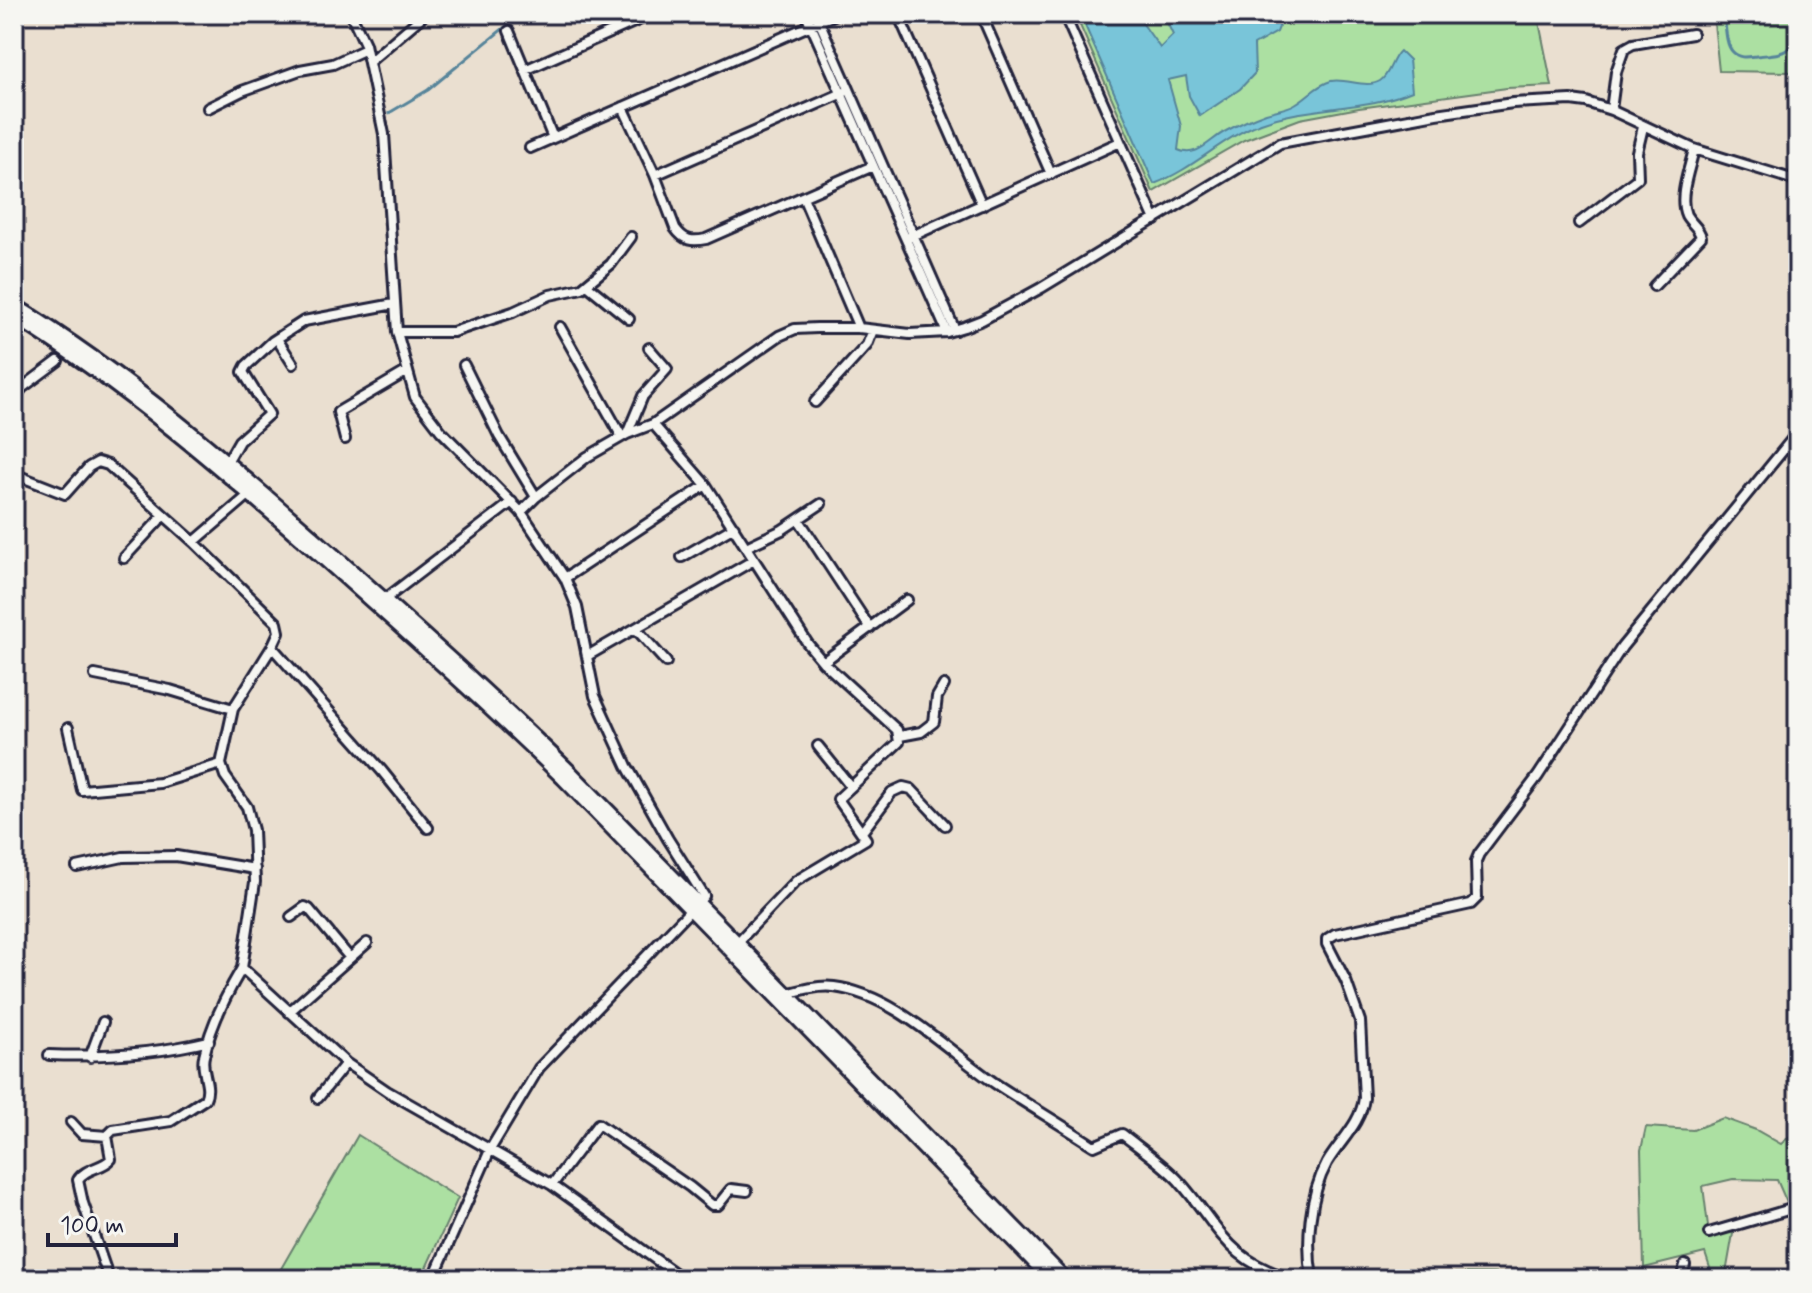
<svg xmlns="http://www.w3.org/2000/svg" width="1812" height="1293" viewBox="0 0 1812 1293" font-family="Mynerve,sans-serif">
<rect width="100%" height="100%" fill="#eadfd0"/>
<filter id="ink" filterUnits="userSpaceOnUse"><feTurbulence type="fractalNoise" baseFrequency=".0125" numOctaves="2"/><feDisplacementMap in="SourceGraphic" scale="16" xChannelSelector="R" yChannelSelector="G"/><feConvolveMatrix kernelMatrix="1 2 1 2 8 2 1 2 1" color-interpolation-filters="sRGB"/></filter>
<g filter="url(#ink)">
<path fill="#ace0a2" stroke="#67816e" stroke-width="2" d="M1075,14H1540L1538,17L1552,86L1507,88L1359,108L1300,119L1244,140L1153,192Z
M1713,14H1798V72L1719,71Z
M1723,1118L1756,1130L1781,1144L1798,1129V1203H1787L1777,1180L1733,1179L1703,1186L1709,1234L1734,1228L1725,1279H1696L1710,1268L1705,1253L1644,1268L1641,1150L1646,1127L1693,1130Z
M358,1135L458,1198L421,1279H275Z
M1437,1273L1571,1274V1279H1436Z"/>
<path fill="#79c5d9" stroke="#56849a" stroke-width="2" d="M1080,14H1136L1160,48L1173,35L1163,14H1279L1281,22L1277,32L1254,45L1255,73L1240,89L1200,116L1189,96L1186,76L1168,80L1181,126L1178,150C1197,159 1210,139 1226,131C1239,124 1252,118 1266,113C1276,110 1286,109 1295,104C1308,97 1316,85 1331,81C1347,78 1366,89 1380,81C1390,75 1391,59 1400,51L1409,60L1412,91C1365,111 1310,105 1261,123C1223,137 1194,169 1154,184Z"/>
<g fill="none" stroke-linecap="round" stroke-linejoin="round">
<path stroke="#56849a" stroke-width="3" d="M1724,14C1726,25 1725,43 1732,51C1739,59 1747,57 1756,56C1797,53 1790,51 1794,14
M389,113L428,90L521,14"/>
<g stroke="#22223b" stroke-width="14">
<path id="minor" d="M351,14L365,44L384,134L397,332L415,397L441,431L521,512L565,578L577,607L595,696L627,766L668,839L704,896L539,1068L491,1148L433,1279
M806,14L947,332
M816,14L955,330
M898,14L982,205
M981,14L1051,174
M1064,14L1155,220
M509,31L553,138
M369,62L425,14
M525,70L652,14
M623,107L655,175L845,92
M208,108L242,91L300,70L333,64L366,49
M1611,110L1616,72L1624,49L1633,44L1692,34
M530,148L836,14
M655,175L675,228C684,241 692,242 706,239L873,166
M803,197L859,328
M1579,223L1638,178L1637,152L1643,127
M910,237L1120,142
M587,285L629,319
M1654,286L1701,237C1699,227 1691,224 1686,215C1678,197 1690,168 1694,149
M560,327L622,437
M397,332H453L513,312L550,295L582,288L611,264L631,237
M277,339L293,364
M464,365L499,436L536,497
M14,397L22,388L58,361
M815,402L867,345L873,330
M653,424L706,485L808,644L823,662L897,730L899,742L838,799L866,839L796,881L736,944
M627,434L643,396L667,369L649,348
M345,439L338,412L406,372
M227,462L239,441L269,414L243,372L246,366L273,341L304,321L394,304
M14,474L65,494L89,467L98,462L108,465L194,542L277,623L279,632L272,647L233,709L221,764L225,776L247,807L253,830L255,882L242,968L346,1063L387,1091L552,1185L683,1279
M521,512L536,497L587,457L627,434L653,424L779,336L795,329L817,328H859L910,334L947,332L964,327L982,320L1041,288L1280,143L1436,114L1513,103L1571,100L1586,102L1611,110L1694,149L1798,181
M799,520L870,628
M194,542L250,494
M746,547L782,530L821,504
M682,557L734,527
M124,558L163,516
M565,578L706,485
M384,600L512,502
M637,630L666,662
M272,647L382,771L428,828
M589,655L754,560
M823,662L907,600
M95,675L170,690L233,709
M68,728L82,790L160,783L221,764
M900,736L921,732L934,722L937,697L944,685
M818,746L851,787
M862,832L892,792L903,787L911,789L945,825
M77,867L123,857L176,856L255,869
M291,917L305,907L309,909L350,958
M786,994C801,990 819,985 834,987C896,995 946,1050 996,1084C1028,1105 1062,1125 1094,1146L1122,1134C1141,1149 1163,1164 1179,1181C1220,1227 1226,1261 1293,1279
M289,1012L367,943
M49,1055C103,1057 156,1054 209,1041
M90,1057L103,1022
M318,1098L346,1063
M71,1122L82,1134L107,1136
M552,1185L598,1124L690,1187L712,1205H718L731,1189L747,1191
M1709,1233L1798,1207
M109,1279L83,1203L78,1180C85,1168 102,1169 111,1159L107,1136L113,1130L171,1121L205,1099C212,1085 200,1071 204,1056C211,1025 226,995 242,968
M1312,1279C1306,1243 1309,1196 1327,1163C1340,1141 1361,1123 1364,1098L1360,1021L1346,981L1327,944V939L1335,934L1471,904L1477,898L1476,861L1479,854L1538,776L1622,647L1798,432
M1681,1279L1685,1265"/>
</g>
<g stroke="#22223b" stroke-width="18">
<path id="secondary" d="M14,305C128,375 228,462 329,551C411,623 492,695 570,772L1065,1279
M14,316C125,385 223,470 321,556C403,629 485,702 563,778L1051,1279"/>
</g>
<use href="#minor" stroke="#f6f6f2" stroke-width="8"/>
<use href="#secondary" stroke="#f6f6f2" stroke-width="12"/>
</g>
</g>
<rect width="1812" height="1293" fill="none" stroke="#f6f6f2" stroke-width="48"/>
<rect x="24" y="24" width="1764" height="1245" fill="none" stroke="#22223b" stroke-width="3" filter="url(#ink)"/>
<path d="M48 1233v12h128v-12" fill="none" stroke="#22223b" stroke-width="4"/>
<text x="60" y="1233" font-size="24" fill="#22223b" stroke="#f6f6f2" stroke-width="6" paint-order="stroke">100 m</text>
</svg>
